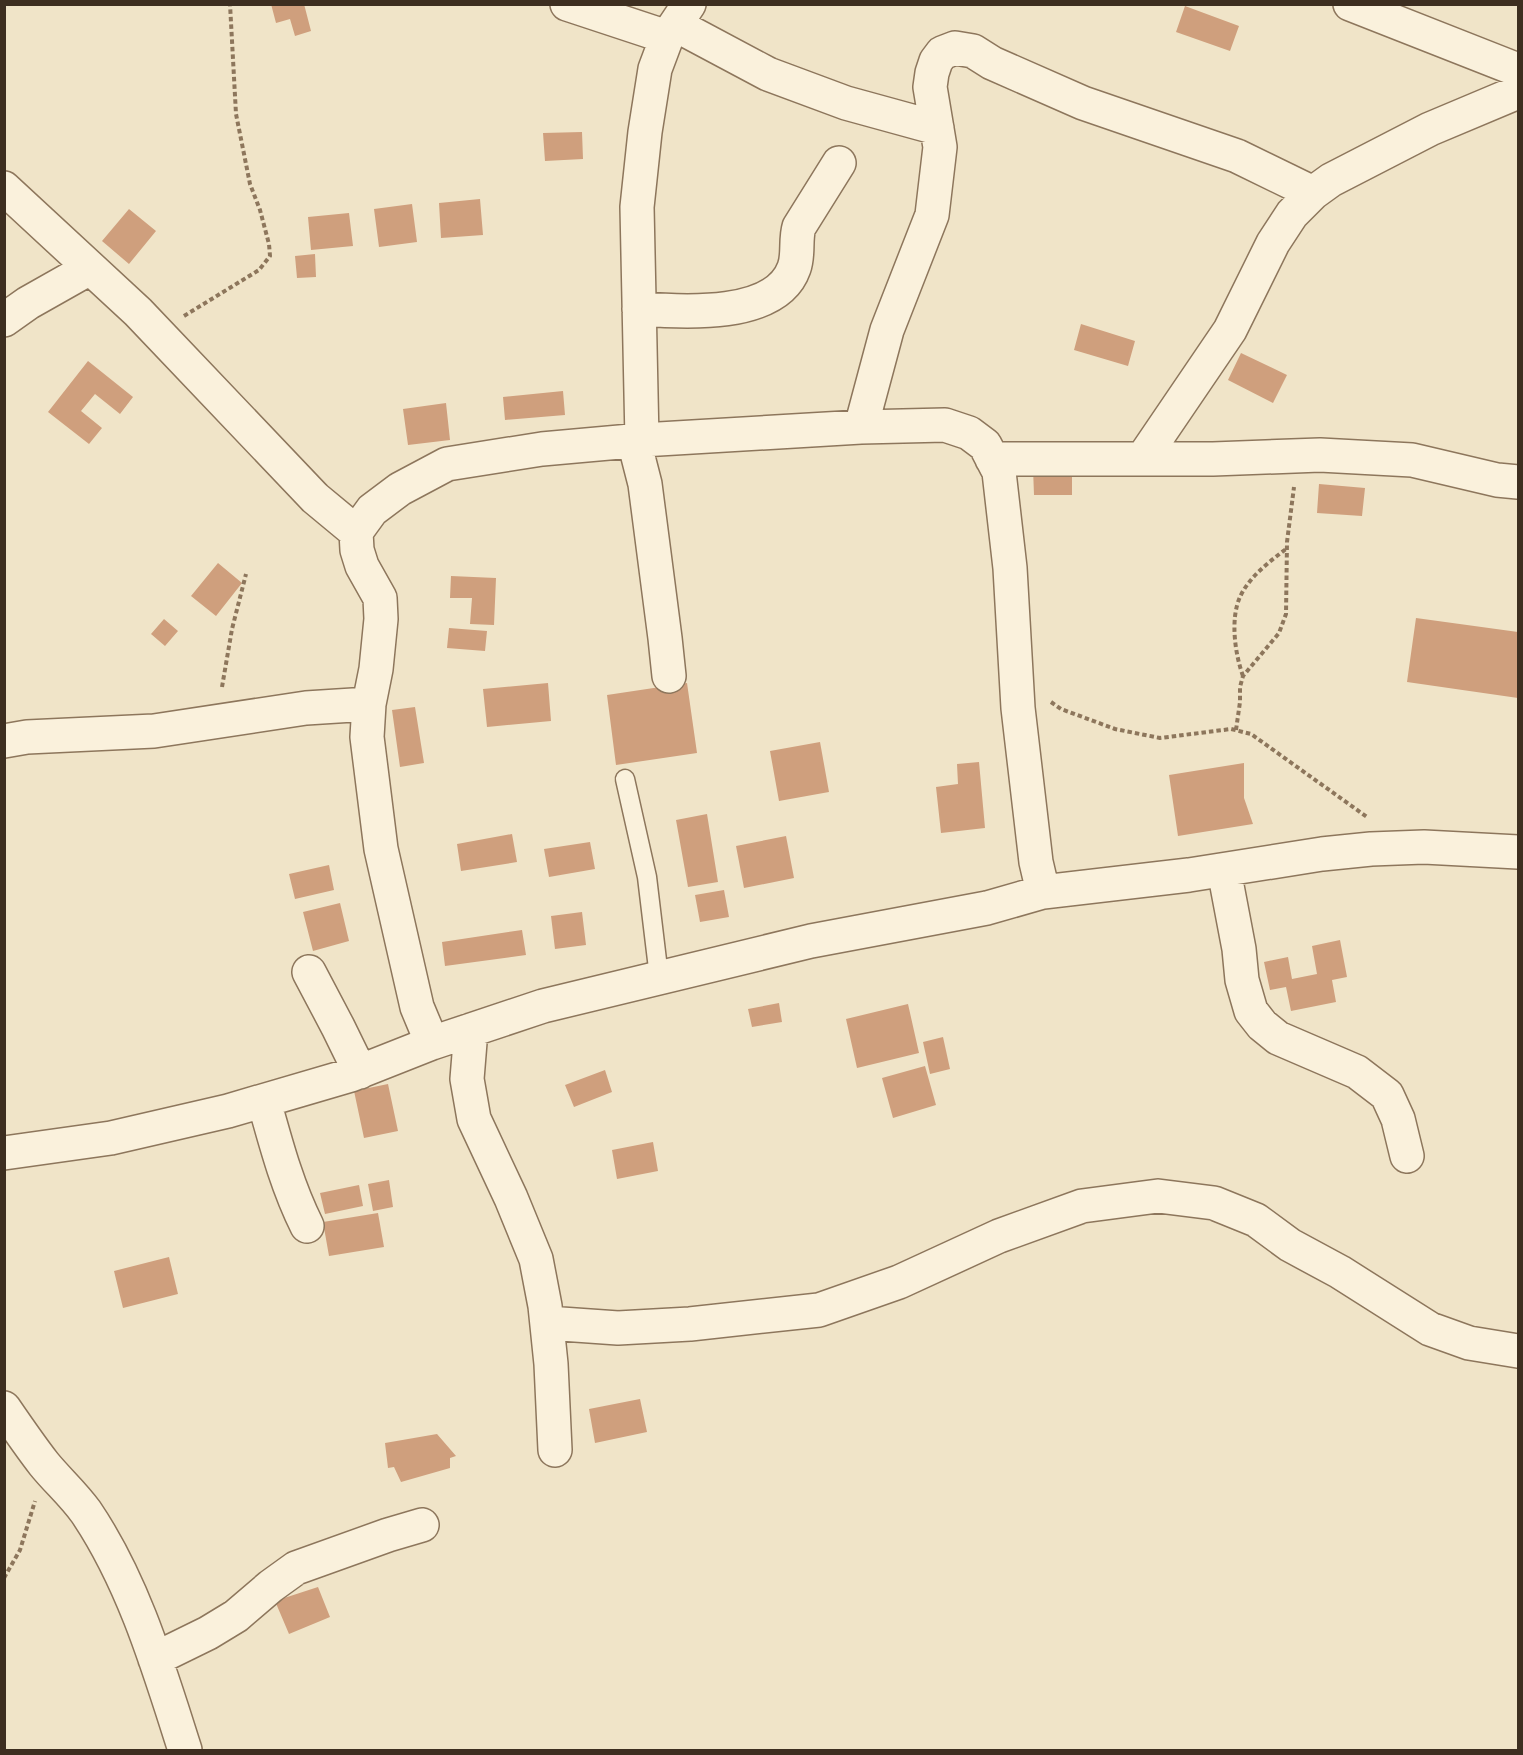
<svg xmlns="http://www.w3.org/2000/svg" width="1523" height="1755" viewBox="0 0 1523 1755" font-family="'Noto Serif',serif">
<rect width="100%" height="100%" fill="#f0e4c8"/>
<path fill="#cf9f7d" d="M271,4H304L311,31L295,36L290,19L276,23Z
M1185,6L1239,26L1230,51L1176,32Z
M582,132L583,159L545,161L543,133Z
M480,199L483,235L441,238L439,203Z
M412,204L417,242L379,247L374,209Z
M129,209L156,231L129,264L102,241Z
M349,213L353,246L311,250L308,217Z
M315,254L316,277L297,278L295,256Z
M1081,324L1135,341L1128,366L1074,350Z
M1241,353L1287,375L1273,403L1228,380Z
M88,361L133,397L120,414L95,394L81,411L102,428L89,444L48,412Z
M563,391L565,415L505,420L503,397Z
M446,403L450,440L408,445L403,409Z
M1033,468H1072V495H1034Z
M1319,484L1365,488L1362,516L1317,513Z
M218,563L242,583L216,616L191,596Z
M451,576L496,578L494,625L470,624L472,598H450Z
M1416,618L1518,632V698L1407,682Z
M164,619L178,631L165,646L151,634Z
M449,628L487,631L485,651L447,648Z
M548,683L551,721L487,727L483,689Z
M687,683L697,753L616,765L607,695Z
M415,707L424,763L400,767L392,710Z
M820,742L829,792L779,801L770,751Z
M979,762L985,828L941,833L936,787L958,784L957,764Z
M1244,763V798L1253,824L1178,836L1169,775Z
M707,814L718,882L688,887L676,820Z
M512,834L517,862L461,871L457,844Z
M786,836L794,878L744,888L736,846Z
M590,842L595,869L549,877L544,849Z
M329,865L334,890L295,899L289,874Z
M724,890L729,917L700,922L695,895Z
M340,903L349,941L313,951L303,912Z
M582,912L586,945L555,949L551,916Z
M522,930L526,955L445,966L442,942Z
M1340,940L1347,977L1332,980L1336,1002L1291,1011L1286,987L1270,990L1264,962L1288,957L1292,979L1317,974L1312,946Z
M779,1003L782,1022L752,1027L748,1009Z
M908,1004L919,1053L857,1068L846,1019Z
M943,1037L950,1069L930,1074L923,1042Z
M925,1066L936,1105L893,1118L882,1078Z
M605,1070L612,1092L574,1107L565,1085Z
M388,1084L398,1131L364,1138L354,1091Z
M653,1142L658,1171L617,1179L612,1150Z
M389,1180L393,1207L373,1211L368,1184Z
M359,1185L363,1206L325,1214L320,1193Z
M378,1213L384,1247L329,1256L323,1222Z
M169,1257L178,1294L123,1308L114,1271Z
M640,1399L647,1432L595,1443L589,1409Z
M437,1434L456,1456L450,1458V1468L401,1482L394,1467L388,1468L385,1443Z
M318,1587L330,1617L289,1634L275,1601Z"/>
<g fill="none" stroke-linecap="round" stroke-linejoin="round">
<g stroke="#8d765c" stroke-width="21">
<path id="service" d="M625,779L647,877L659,977"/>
</g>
<g stroke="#8d765c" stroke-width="36">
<path id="minor" d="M567,4L667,37
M1350,4L1518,70
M676,25L768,74L846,103L937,128
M4,188L138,312L315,498L356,532
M639,309C682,312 776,319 794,268C799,255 795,240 799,227L839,163
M4,320L28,303L90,268
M861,427L887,330L932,215L940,147L930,87L932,73L936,61L942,53L955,48L973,51L992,63L1083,103L1237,156L1313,193
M642,440L637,207L645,132L655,69L667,37L689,4
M634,441L645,484L665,638L669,676
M1143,458L1230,330L1273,243L1292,214L1313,193L1331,180L1430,129L1518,92
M992,459H1213L1320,455L1412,460L1497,480L1518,482
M4,741L27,737L154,731L306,708L369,704
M1224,870L1239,949L1242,980L1251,1011L1262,1025L1278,1038L1357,1072L1387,1095L1398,1119L1407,1156
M309,972L338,1027L360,1072
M471,1030L467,1079L474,1119L511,1198L536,1259L545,1306L551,1364L555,1450
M432,1043L417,1007L381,849L367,737L369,704L376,669L381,619L380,598L362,566L357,550L356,532L372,510L400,489L447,464L542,449L642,440L861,427L945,425L969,433L985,445L999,472L1010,568L1018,708L1036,862L1043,892
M264,1101C276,1144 287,1186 307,1226
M4,1153L111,1138L228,1111L351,1075L432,1043L543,1006L811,941L987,908L1043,892L1189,875L1322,854L1371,849L1424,847L1518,852
M547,1323L618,1328L690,1324L819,1310L899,1282L999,1236L1082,1206L1158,1196L1214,1203L1256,1220L1290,1245L1340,1272L1430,1329L1469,1343L1518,1351
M4,1408C17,1427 30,1446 44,1464C57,1480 73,1494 86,1512C134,1583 159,1669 185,1750
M155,1659L208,1633L236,1616L271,1586L296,1568L388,1535L422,1525"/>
</g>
<path stroke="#8d765c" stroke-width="4" stroke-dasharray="4.5 3" stroke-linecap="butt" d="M184,316L259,270L270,256L269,244L260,210L250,184L236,114L230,4
M1243,676C1235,654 1230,619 1240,597C1249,577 1269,562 1286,549
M222,687L232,629L246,574
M1051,702L1061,709L1115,729L1160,738L1231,729L1251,734L1367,817
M1236,730L1240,702V687L1243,676L1279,633L1286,614L1287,542L1294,487
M4,1578L20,1550L35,1501"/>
<use href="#service" stroke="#faf1dc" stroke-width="18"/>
<use href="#minor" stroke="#faf1dc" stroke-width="33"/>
</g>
<rect width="1523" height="1755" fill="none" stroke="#3d2e20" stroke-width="12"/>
</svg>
